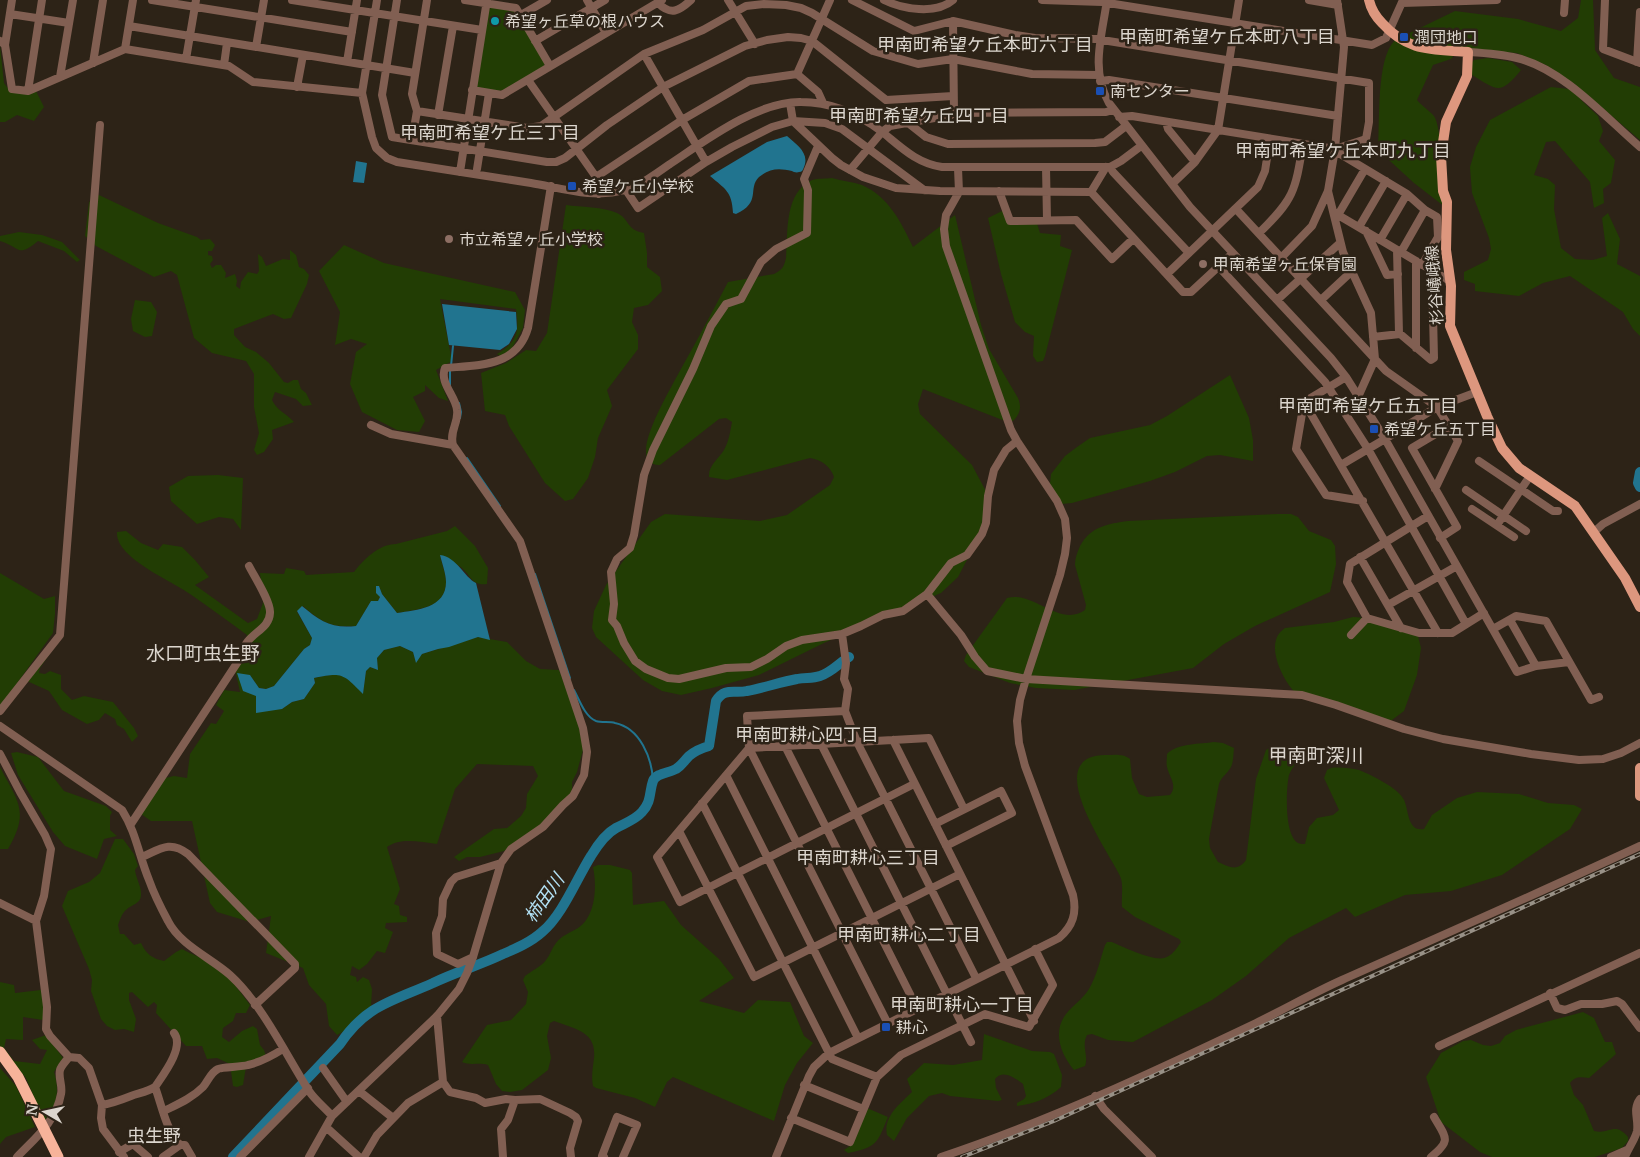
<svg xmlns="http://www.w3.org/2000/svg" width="1640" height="1157" viewBox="0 0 1640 1157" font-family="Merriweather,'Noto Sans JP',serif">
<rect width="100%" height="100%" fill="#2d2317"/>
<path fill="#223d04" d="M1581,0H1593L1595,50L1614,78L1640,87V140L1585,93L1581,100L1598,116L1603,131L1599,141L1615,160L1611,183L1603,189L1604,203L1594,208L1590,182L1555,141L1546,142L1534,175L1548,179L1555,185L1554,209L1561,248L1575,259L1593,260L1607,256L1602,218L1608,213L1620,239L1617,264L1640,276V336L1633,329L1623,312L1570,276L1543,283L1519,296L1475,291V284L1464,280V272L1488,260L1491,249L1489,238L1472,193L1470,167L1476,147L1490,120L1551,87L1569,89L1576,85L1546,65L1517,53L1459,49L1451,59L1433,65L1417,100C1421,105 1432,113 1434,116C1442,127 1443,190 1445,207L1414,183L1378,150C1380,122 1376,58 1395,40L1455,11L1518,19L1561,31L1578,18Z
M492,7L512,10L517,13L545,62L544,67L504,90L497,91L478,89L476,85L488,10Z
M0,46L4,83L10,91H36L44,107L34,121L17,115L5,122H0Z
M1488,58L1512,62L1521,70C1500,96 1497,90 1472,75L1471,64L1474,60Z
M832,178C842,181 853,182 862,185C889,197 901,222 913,247L955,215L981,325L989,349L1018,398C1022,408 1020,414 1013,421H1005L923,389L918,404L920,414L972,465L989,497L978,539L958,577L941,593L826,642L759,675L712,688L681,695L662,691L643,680L596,637L592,628L594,611L606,585L651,522L665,514L760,521L787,515L830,485L834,477C830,466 822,460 810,458L727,480L709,477C708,466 718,459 724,450C729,441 730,432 732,422L726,418L719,419L660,465C652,466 646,460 646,452C645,431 672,386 682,367C698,339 713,310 728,282L774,274C782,270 784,267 786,258C788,232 784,193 812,180C818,178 826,179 832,178Z
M99,195L158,223L197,237L201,240L210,239L215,245L212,251H208V255L212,256L213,260L210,264L212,268L216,265H221L226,273L225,278L235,274L237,281L236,286L240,289L241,282L248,272L257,274L259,271L258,254L262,257L266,266L283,259L290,260V250L296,255L299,267L304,269L309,275L307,284L291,318L284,319L273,314L234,329V335L245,347L256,352L269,363L284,382L288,383L293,380H298L301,389L306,393L312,405L303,406L296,399L275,392L272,400C278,412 285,412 294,422L272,430L273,439L264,452L257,455L254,450L259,433L254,407V374L246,361L212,353L194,338L177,275L171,271L154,277L96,246L85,236L89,202Z
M566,205C580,207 604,207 617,213C630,219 626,230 644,233L647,253V267L660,277L662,291L648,305L634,308L632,322L638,335V349L607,390L612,406L598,438L595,457L588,478L573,499L565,501L545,483L509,426L505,415L485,411L481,373L506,363L526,350L536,351L547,333Z
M1006,209L1010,221L1036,220L1040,233L1061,235L1060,246L1072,250L1045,356L1043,361L1037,362L1033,356L1034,336L1025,332L1015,322L1001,274L988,218Z
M19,232L42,235L62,242L80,260L77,262L64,251L38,241C17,258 22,248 0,241V236Z
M344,245L384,263L515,292L525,310L523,328L511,350L500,356L497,354C518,341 519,332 516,309L440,299L452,361L436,370L448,401L439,398L425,385V391L413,397L425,421L419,432L397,430L362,412L350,384L356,352L367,344L351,339L335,345L340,312L319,271Z
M135,300L151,302L157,312L152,336L145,337L133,331L131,319Z
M1230,375L1249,418L1253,440V461L1220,455L1207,456L1175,472L1150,481L1072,503L1061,504L1050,484L1051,474L1065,456L1077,447L1090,438L1150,425L1167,416Z
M218,475L243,478L241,530L233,519L219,517L197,524L171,501L169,487L188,476Z
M1278,514H1291L1298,517L1309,531L1331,540L1335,546L1336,564L1330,592L1255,626L1224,644L1193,668L1074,690L1036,688L1010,683L969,667L964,661L966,655L1007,598C1033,590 1060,628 1085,610L1086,605L1075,565C1075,558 1077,553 1080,546C1091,526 1108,524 1128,521Z
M455,526L475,546L488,568L487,584C472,586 471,576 462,568C456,563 447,559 440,556C442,564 446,574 446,583C445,609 417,609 397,613L382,594L379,586H377V593L380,596L378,601H371L356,626C331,628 321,622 303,606L297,612L312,638L310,645L304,649L274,686L266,689L259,688L250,675L256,696L282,709L292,702L304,699L315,683L314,678C343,672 342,673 363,693L366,671L370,667L378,670L377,658L384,650L400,646L413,652L416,662L422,654L478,637L507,642L526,661L540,669L559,670L581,728L584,746L577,772L572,782V794L538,829L504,851L480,857H467L459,861L454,857L494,829L507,828L521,816L526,808L527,794L538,776L533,766L477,764L455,789L437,844C420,842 401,837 387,847L400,889L394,904L399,906L400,915L407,917V922L386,923L385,928L393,932L385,953L377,951L367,964L359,970L352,966L350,975L356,977L357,982L363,977L369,980L372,989L371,1006L348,1029L337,1035L329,1026L326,1004L309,985L303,968L266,953L271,916L250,922L217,912L210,903L192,821H151L141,814L161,779L174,776L187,778L190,754L211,723L216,724L224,711L216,705L224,690L240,692L235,670L244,655L247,635C228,621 209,607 190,594C172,581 115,558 117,532L126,531L141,543L158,550L163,544L182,547L195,560L209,577L195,585L248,623L257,619L263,603L260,573L284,574L286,568L304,571L306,575L354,572C364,559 379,544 396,544L447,531Z
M0,573L44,599L55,596V614L53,633L0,707Z
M1353,617C1376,619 1398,619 1417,632L1421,648L1417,675L1404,711L1392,720L1377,722L1297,694C1285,684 1271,656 1276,640C1277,635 1281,631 1285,628L1334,622Z
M53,649L40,668L39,673L45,674L50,671L61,675V689L72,700L84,696L113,702L134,728L138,736L132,742L124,729L117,725L115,719L105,713L99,720L87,724L62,710L49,691L27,681Z
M1214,742L1223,743L1234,748C1233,756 1234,764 1229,770C1225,776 1222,776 1219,784L1209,839L1210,848L1218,862C1230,867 1237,872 1246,860L1256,779L1266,750L1273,746C1282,748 1294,750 1299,758C1296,764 1291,769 1289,775C1286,788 1284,835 1298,843C1300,844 1303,844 1305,844L1309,827L1317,818L1333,815L1339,810L1324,778L1327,770L1331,768C1339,767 1351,768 1359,770C1371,775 1399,788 1404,800C1409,810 1407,832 1424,829L1432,815L1457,798L1477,792L1519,794L1548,803L1574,805L1582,809L1570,829L1502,875L1451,891L1405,895L1355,917L1346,908L1289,938L1246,976L1212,1000L1133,1042L1108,1040L1092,1034L1087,1035C1081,1046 1089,1056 1085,1066L1074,1070C1061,1055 1052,1032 1066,1014C1073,1005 1083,999 1089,989C1097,975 1100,960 1105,945L1107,942H1112C1123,947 1153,961 1164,958C1172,956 1177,948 1181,942L1179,939L1135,917L1122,907C1121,897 1124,885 1120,876C1109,852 1039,756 1105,755C1113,755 1123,753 1130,759L1132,778L1139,794L1147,797L1170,795C1178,785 1169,777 1167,767C1166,763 1167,758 1167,754C1177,743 1201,744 1214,742Z
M17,752L38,757L64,791L106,806L112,812L110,816V830L117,836L104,839L97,859L65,846L53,832L18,775L11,753Z
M0,767C18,802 30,811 8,849H0Z
M115,839H123L134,854L138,866L135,870C136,878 141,886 141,893C142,904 132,904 126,910C122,913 120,920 118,925L120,934H124L134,945L141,943C146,954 153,959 164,961L176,952L182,949C191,954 200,957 208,961C226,971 238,989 250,1005L246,1013H236L233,1021L223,1028L222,1037L229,1042L242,1031L253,1026L257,1029L260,1045L264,1050L266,1056L246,1067L243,1085L237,1087L233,1086L230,1064L217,1058L207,1059L202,1046H186L156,1013L157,1005L154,1002L148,1007L132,992L129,993V1000L136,1019L134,1032L124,1029L115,1030L107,1026L101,1019L91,991L92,980L89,969L62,906L68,891L89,882L100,873Z
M598,865H610L630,870L632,873L633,905L664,901L681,925L719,959L734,978L699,1001L744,1013L758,1000L790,1002L804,1036L813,1043L797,1063L785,1085L774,1121L673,1077L667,1082L655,1107L635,1098L596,1088L593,1086C591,1077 593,1067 594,1058C597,1031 574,1029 554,1021L550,1023L547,1036L551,1058L548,1070L522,1090L510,1092L502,1091L496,1084L488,1065C478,1062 471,1066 462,1062L487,1025L511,1020L526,1004L528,992L523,980L525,976C531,971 541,967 546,960C550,955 552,948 556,943C562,935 570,933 578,928C596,916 597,886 593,867Z
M0,982L14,985L15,993L41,990L44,1005L43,1020L23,1017V1040L6,1039L4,1048L14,1061L40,1064L47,1050L40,1049L32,1040L46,1035L63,1058L54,1072C60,1090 57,1107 44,1121L26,1078L0,1047Z
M1583,1012L1594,1018L1605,1042H1612L1616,1054L1589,1078C1581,1077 1575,1076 1570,1083L1574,1095L1583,1105L1594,1131C1610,1135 1614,1121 1628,1137V1141L1622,1148L1595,1157H1492L1480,1152L1441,1122L1426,1077L1441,1053L1463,1041L1471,1040L1483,1045L1491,1046L1500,1043L1505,1036L1516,1030Z
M984,1034L1032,1051L1050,1052L1054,1054L1062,1075L1061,1087C1049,1098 1034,1104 1017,1106V1103L1024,1099L1026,1096L1023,1084C1015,1078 1003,1069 995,1079L996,1088L1002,1100L998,1101L950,1096L942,1093L929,1096L907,1118L894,1141L887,1135C883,1116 900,1104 912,1092L907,1079L924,1063L953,1065L982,1060Z
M0,1068L16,1086L35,1127L6,1137L0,1144Z
M867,1108L888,1117C877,1143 878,1147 848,1153L844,1150L850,1146Z"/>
<path fill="#21748f" d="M787,136C796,144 810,153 804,167C803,170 802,172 799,172C797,173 793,172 792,171C779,168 770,168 759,177C747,189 762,202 736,214L733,213C732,191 725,189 710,176L767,142Z
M356,161L367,163L364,183L353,182Z
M442,304L516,312L517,329L509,344L500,350L449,345Z
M440,555C457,557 464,577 476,583L490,640L478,637L449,647L438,649L422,654L416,663L413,652L400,646L384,650L377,658L378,670L370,667L366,671L363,694C343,674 343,672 314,678L315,683L304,699L292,702L282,709L256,713V696L243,691L237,673L250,675L259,688L266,689L274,686L304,649L310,645L312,638L297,611L302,606C320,621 332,629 356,626L371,601H378L380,597L376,593V586H379L382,594L397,613C417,610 446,608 446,582C446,574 442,563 440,555Z"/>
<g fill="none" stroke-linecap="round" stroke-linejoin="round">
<path stroke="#21748f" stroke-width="2" d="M451,366L453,346
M450,370V385
M459,403L461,412L460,418
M467,458L500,506
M535,574L570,678
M574,690C579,699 585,717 596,721C602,723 610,721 615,723C640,728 652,758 653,781"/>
<path stroke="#21748f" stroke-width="10" d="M1640,472L1638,483L1640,487
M233,1157L340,1044C366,1005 393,1001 433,983C456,972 480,965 503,954C517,948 531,942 542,932C562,916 577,878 591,856C597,846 605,834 616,828C625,823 635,820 642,812C652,801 649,792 653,781C656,773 669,773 676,769C682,765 684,761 689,756C695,751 702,748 709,746L716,701C725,687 734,694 747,691C764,688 780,682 797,679C805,677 812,679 820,676C832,672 839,663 849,657"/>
<path stroke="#815f52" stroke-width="8" d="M152,0L352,32
M292,0L482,30
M377,0L362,93L372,137L376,148L387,158L397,162C441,169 486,176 531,183C561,188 594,199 624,190C641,185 656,174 670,164C706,140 758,101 801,102C832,102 857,113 881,131C901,147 916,163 942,167H1110L1121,161L1141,146
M397,0L382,95L392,137L547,162H556L565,158L607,125L663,87L745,46L767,40L788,37L801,38L812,41L886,100L953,96
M465,0L516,8L550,66
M587,0L606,33
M728,0L755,44
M852,0L914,31L953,21L1015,35L1035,38L1096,39L1369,83V122L1366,139L1335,149L1132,116L1119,117
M884,0C902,9 936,15 953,0
M1042,0L1102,2L1372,45L1386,38L1403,0
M1107,0C1102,36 1090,70 1109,103L1190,207L1331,358L1346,377L1385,439L1437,407L1477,392
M1309,0L1338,5
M1605,0L1603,49L1640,63
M658,3C671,16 679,11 691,0
M1402,3L1497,0
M1564,13L1565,0
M10,14L69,23
M521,15L547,0
M953,21L954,113
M129,26L415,73
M0,41L5,45L12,89L28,91L125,49L229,66L253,82L362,93
M535,41L605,0
M5,45L12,0
M256,47L264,0
M125,49L133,0
M1468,52C1484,53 1501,54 1517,58C1563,69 1605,117 1640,147
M644,54L706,162
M186,59L196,0
M347,62L357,0
M1637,62L1640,12
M93,63L103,0
M224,65L227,43
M797,74L830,0
M60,77L73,0
M528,80L596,177L599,194
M1100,81L1109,80L1338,116
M297,87L303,55
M472,90L502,95L662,0
M28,91L42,0
M790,103L793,121L832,158L841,165L863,177L896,188L940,191L1091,192L1183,292H1191L1233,253
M417,111L527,128L541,126L644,54L703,30L746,6L764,4L786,5L801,8L812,13L873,51L918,64L953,59L1032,74L1099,75
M438,115L453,26
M907,122L926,137L948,144L1095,143L1105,142L1126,126
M1166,122L1168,129L1195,162
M412,140L417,111L412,94L427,0
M818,146L804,179L808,190L807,233L776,249L761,262L741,299L726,304L711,326L693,369L653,450L644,475L634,535L630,548L617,559L611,572L614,604L612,620L617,626L624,643L635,661L646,669L668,678L679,679L726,668L751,667L767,659L786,646L802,640L842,634L861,626L883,615L903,611L927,594L951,563L967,555L982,534L986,523L988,496L994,470L1006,450L1017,441
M1335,149L1337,152L1407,194L1425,210L1437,217L1438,237L1422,265
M1046,167L1047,220
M1110,167L1113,172L1189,253
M477,169L489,93
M850,170L882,132L890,126L951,115L954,113L1106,112L1113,110
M460,172L487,0
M596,177L682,120L749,81L797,74L818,92L823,103
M1172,184L1195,162L1218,130L1239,0
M626,190L638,208L706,162L732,147L772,127L793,121L825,123L842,129L924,190
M999,191L1010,221L1076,220L1112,259L1133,239
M1328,191L1343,252L1371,313L1375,359L1358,397
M1091,192L1106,167
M1236,209L1386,371L1437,407L1458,441L1435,489
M1334,215H1338L1450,281
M1338,215L1365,169
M1359,227L1386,181
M1366,231L1387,275L1398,274
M1259,233C1294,199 1295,192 1303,144
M1380,240L1407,194
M1397,250L1399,333L1431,360L1434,358L1432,270
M1401,252L1425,210
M1281,258L1312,226L1328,191L1335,149L1344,47L1337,0
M1416,261V348
M1218,266L1325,382L1368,449L1466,624
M1167,274L1258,187L1265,171L1270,139
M1277,300L1340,243
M1321,300L1351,272
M1373,337L1400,334
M1346,377L1304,402L1296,449L1326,495L1363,501
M1304,402L1438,633
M371,425L391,434L453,445
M1479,461L1553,511H1558
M1341,465L1385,439L1517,672L1536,666L1569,662
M1466,490L1526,531
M1472,509L1514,537
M1428,516L1350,564L1347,582L1367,618L1419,633H1452L1484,613
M1497,525L1530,476
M1594,532L1603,524L1640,504
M1440,538L1457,527L1412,448L1449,426
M1360,557L1401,628
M927,594L961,635L975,657L987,671L1026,679L1302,695L1336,705L1404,729L1443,739L1531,754L1579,760L1603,759L1621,753L1640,743
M1388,605L1457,566
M1510,620L1536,666
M1493,629L1516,616L1546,621L1591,700L1599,697
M842,634L846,663L844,679L848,689L845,711
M1351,635L1367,618
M0,711L60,635L100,125
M0,726L122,810C136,832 139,856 149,880C154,894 161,908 168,921C180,945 211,958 230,975C262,1004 286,1055 309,1091C315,1100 325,1108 332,1116
M893,740L1034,1021
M821,744L971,1042
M785,746L917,1008
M0,754L20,792L45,835L51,849L44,896L36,921L47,1007L46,1029L50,1036L69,1057L79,1058L89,1068L102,1105L101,1118L103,1129L124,1157
M726,775L858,1038
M914,784L680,902L657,857L749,748L929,738L964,809
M702,803L832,1059L877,1077
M131,824L241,657C245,632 269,632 270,613C271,602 254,576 249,566
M935,824L1001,791L1012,813L946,846
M679,831L754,977L960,874
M142,857C160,849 170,840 188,854L295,964V968L255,1005
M0,903L36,921
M473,957L458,964L437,954L436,933L442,916L443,899L451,882L456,877L501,863
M1550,993L1557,1008L1565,1010L1581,1004H1602L1617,1001L1622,1004L1640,1028
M437,1016L443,1082L450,1092L476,1098L485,1103L506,1099L515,1100L540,1099L570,1113L576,1117L578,1121L570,1148L571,1157
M888,1024L749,748L747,716L845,711L857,742L976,978
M174,1033C185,1047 163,1075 155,1087C162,1106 166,1130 180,1145H185L192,1157
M1439,1046L1640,953
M323,1068L347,1102
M804,1085L863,1109
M359,1091L393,1118
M1095,1096L1104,1109L1152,1157
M102,1105C113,1103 121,1100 131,1096C139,1093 147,1092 155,1087
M164,1111C178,1104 192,1098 203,1087C208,1081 211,1072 218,1069C221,1067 242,1067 248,1065C261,1062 272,1056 283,1049
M791,1118L850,1142L877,1077L901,1055L985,1014L1029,1027L1053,985L1035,949
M326,1127L359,1157
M119,1152L133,1144L148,1157
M17,1157C35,1138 56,1122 61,1094C63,1086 58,1078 60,1070C61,1066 66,1061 69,1057
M163,1157L180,1145
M240,1157L308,1088
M309,1157L332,1116L437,1016L459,989L467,973L473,957L501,863L511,849L543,827L563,805L573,796L584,775L587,752L583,728L520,541L453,445C449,431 459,423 457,410C456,396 439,383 445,368C479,365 517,367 528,328L551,186
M364,1157L377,1135L408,1103L443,1082
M503,1157L501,1129L508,1120L515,1100
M604,1157L602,1156L617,1117L637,1125L623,1157
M776,1157L809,1076L814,1067L829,1053L1059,938C1073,926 1077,913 1073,895L1025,766L1019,743L1017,721L1020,700L1026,679L1060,575L1065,554L1067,538L1065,519L1057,501L1017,441L1011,430L946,246L944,229L946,215L959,192L958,168
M941,1157C1049,1121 1153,1072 1256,1023C1285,1009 1313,993 1342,980C1441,936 1541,892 1640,846
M1431,1157C1452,1140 1446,1138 1434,1117
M1611,1157L1627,1150
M1625,1157C1628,1148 1635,1140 1637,1131C1639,1119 1632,1110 1640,1099"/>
<path stroke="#dd977e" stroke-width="10" d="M1369,0C1371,9 1376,17 1382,23C1408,52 1432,49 1468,52L1467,76L1446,122L1441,156L1443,191L1447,202L1446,250L1451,286L1450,326L1487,416L1502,448L1519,468L1575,506L1625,578L1640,607
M1640,768V796"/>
<path stroke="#f7b39a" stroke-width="11" d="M0,1052L18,1077L58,1157"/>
<g stroke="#989187" stroke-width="4">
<path id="rail" d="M962,1157L1054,1121L1640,854"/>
</g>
<use href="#rail" stroke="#2d2317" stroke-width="2" stroke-dasharray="5.5" stroke-linecap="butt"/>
</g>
<circle fill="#0f9aa8" stroke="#2d2317" stroke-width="2" cx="495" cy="21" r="5"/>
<g fill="#1a4fb4" stroke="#2d2317" stroke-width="2">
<rect x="1399" y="32" width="10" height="10" rx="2.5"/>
<rect x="1095" y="86" width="10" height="10" rx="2.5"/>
<rect x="567" y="181" width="10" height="10" rx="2.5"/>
<rect x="1369" y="424" width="10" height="10" rx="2.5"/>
<rect x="881" y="1022" width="10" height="10" rx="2.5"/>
</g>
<g fill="#8d6e63" stroke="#2d2317" stroke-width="2">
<circle cx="449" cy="239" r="5"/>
<circle cx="1203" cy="264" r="5"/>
</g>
<g text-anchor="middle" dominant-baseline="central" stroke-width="5" stroke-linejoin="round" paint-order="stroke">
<g font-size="16" fill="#dcd6ce" stroke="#2d2317" text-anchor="start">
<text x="505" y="21">希望ヶ丘草の根ハウス</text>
<text x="1414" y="37">潤団地口</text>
<text x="1110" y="91">南センター</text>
<text x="582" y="186">希望ケ丘小学校</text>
<text x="459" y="239">市立希望ヶ丘小学校</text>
<text x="1213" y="264">甲南希望ヶ丘保育園</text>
<text x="1384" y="429">希望ケ丘五丁目</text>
<text x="896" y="1027">耕心</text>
</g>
<g font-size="16" fill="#dcd6ce" stroke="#2d2317">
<text transform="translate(1434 285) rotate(-94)">杉谷嶬峨線</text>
</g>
<g font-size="18" fill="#dcd6ce" stroke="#2d2317">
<text x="1227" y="36">甲南町希望ケ丘本町八丁目</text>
<text x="985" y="44">甲南町希望ケ丘本町六丁目</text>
<text x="919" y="115">甲南町希望ケ丘四丁目</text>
<text x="490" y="132">甲南町希望ケ丘三丁目</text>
<text x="1343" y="150">甲南町希望ケ丘本町九丁目</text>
<text x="1368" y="405">甲南町希望ケ丘五丁目</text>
<text x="807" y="734">甲南町耕心四丁目</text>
<text x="868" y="857">甲南町耕心三丁目</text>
<text x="909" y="934">甲南町耕心二丁目</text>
<text x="962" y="1004">甲南町耕心一丁目</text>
<text x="154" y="1135">虫生野</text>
</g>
<g font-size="18" font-style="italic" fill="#b3e2f6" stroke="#2d2317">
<text transform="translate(544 898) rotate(-55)">柿田川</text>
</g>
<g font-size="19" fill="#dcd6ce" stroke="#2d2317">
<text x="203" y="653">水口町虫生野</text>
<text x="1316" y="755">甲南町深川</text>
</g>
</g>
<g transform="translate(45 1112) rotate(279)" stroke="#2d2317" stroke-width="4" paint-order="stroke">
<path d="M0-4L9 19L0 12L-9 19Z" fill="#dcd6ce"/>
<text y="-8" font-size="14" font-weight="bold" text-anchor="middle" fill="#dcd6ce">N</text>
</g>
</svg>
